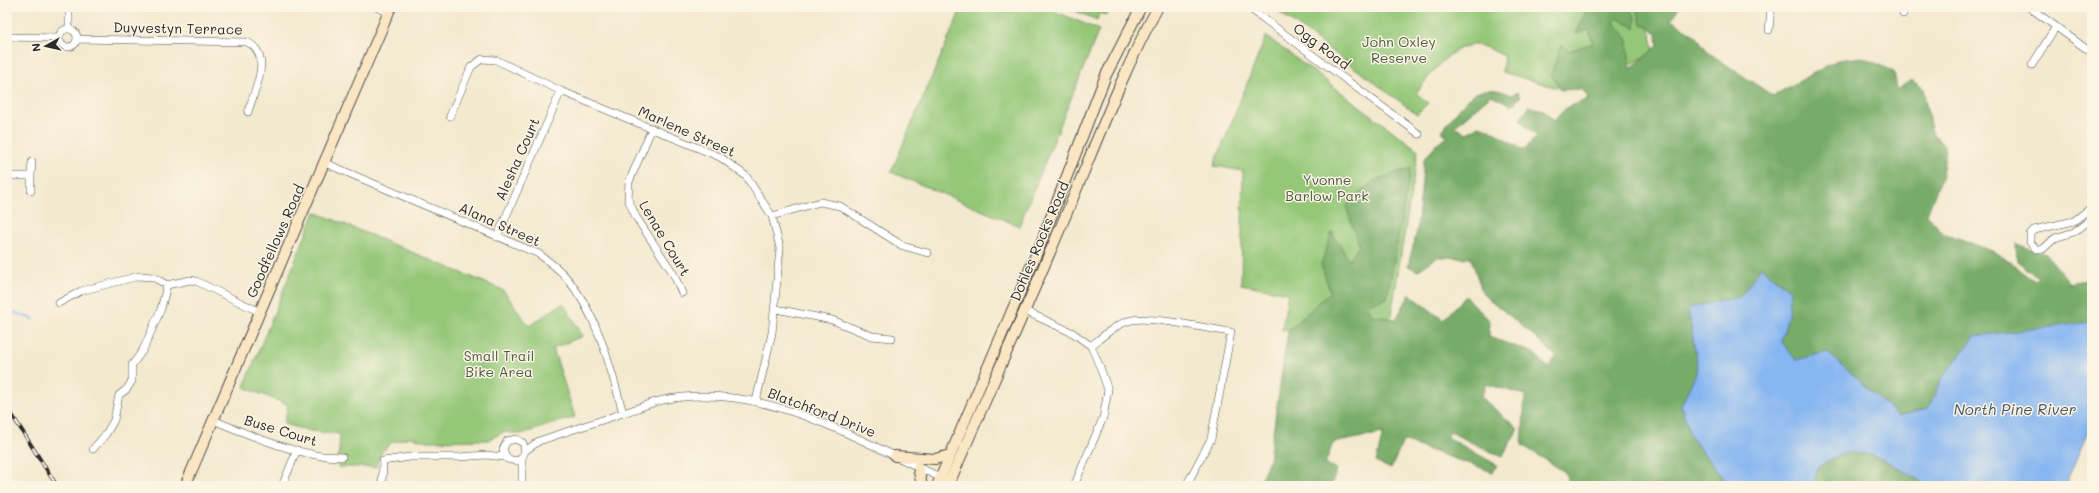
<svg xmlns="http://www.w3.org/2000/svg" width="2099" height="493" viewBox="0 0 2099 493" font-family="Mali,sans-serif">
<rect width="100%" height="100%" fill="#fcf5e5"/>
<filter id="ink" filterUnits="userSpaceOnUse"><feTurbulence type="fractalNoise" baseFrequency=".025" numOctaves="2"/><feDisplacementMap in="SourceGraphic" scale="8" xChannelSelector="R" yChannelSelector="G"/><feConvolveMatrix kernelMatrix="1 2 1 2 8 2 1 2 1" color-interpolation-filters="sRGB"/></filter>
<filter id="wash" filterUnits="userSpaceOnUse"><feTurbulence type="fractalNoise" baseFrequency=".012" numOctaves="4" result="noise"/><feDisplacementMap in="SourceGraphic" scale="16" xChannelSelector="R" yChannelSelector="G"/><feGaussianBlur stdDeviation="0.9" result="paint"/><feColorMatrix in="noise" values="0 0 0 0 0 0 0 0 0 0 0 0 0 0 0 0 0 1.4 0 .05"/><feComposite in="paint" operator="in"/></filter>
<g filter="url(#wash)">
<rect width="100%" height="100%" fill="#f3e9cf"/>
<path fill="#94c778" stroke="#607952" d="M962,7C981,7 997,11 1016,11L1020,7H1045L1099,30L1019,226L891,172Z
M1066,7H1110L1106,16L1099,13L1097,20Z
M1272,7H1643L1646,9L1654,51L1609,77L1554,87L1502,72L1504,56C1495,52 1483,44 1472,45C1448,48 1430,76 1416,93L1428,103L1417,114Z
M1266,36L1418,150L1388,334L1282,330L1288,293L1241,284L1243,171L1214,166Z
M315,212L503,290L529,326L563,303L583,336L553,348L575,417L521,434L504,432L488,440L427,441L409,437L391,443L382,452L376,467H338L340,434L311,431L284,424L288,405L244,387Z"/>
<path fill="#77ac68" stroke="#516c4a" d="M1596,7C1613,7 1640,2 1635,28L1617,18L1614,22L1628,40L1630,69L1658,46L1657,33L1641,23L1638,12L1632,7H1679L1671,20L1696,36L1709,53L1773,96L1837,60L1863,57L1894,72L1897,90L1911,80L1923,88L1931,130L1946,149L1942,175L1927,215L1945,235L1961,239L1997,253L2035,281L2038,277L2017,261L2016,244L2046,254L2070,283L2090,279L2092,277V322L2044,329L1942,378L1928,409L1898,416L1827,352L1796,361L1781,341L1788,316L1761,267L1741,297L1688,309L1698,369L1681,405L1691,437L1729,486H1569L1565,472L1522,445L1525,395L1486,384L1481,397L1518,429L1502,457L1450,432L1447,437L1497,465L1493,472L1403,441L1391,469L1376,462L1383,433L1333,443L1325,464L1337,469L1331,486H1258L1269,460L1288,331L1330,292L1321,264L1332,232L1349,260L1359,245L1346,206L1373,181L1411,168L1387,298L1368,304L1371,315L1396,319L1410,294L1443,320L1466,296L1490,321L1489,337L1534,353L1548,368L1556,356L1533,335L1483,294L1471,258L1438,257L1417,271L1408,266L1417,231L1424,160L1436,144L1447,137L1442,131C1462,106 1475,77 1511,95L1517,92L1520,97L1512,105L1491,95L1454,127L1467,133L1479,126L1491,130L1523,150L1537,137L1520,120L1529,106L1543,110L1554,121L1566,108L1589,99L1582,89L1561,90L1551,74L1562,45L1569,51L1593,43L1589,30L1576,34L1586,11Z
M1845,452L1871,455L1910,474L1927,486H1813L1818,467Z"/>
<path fill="#86b6f1" stroke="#58708e" d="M1761,267L1790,291L1788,316L1781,341L1796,360L1827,352L1898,416L1928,409L1942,378L1975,336L2092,322V422L2068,478L2069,486H1927C1905,471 1874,449 1846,453C1837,454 1826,463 1818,467L1813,486H1729L1691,437L1681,405L1698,369L1688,308L1740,297Z"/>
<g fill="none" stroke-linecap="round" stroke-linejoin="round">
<path stroke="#86b6f1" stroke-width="2.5" d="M7,310L33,319"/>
</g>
</g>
<g filter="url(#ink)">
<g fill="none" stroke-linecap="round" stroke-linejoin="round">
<g stroke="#494844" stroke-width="8">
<path id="street" d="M376,7L389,12
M1248,7L1419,134
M2029,7L2092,53
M1903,14L1904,7
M59 38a9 9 0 1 1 18 0a9 9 0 1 1-18 0Z
M69,29V7
M1769,30L1771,7
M7,37L59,38
M78,39L247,42C274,55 254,91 248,112
M2032,65L2055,28
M450,116L471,67L482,59L496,60L561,91L720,157L746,176L772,216L780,248L772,333L756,401
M652,128L629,182L628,199L636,217L673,273L682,293
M325,163L539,254C548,261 558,268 565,276C598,314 610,366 623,413
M7,176H31V191
M31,176L32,162
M2092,207L2074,221L2034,230L2030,234V242L2036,249H2043L2055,238L2074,232L2092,219
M772,216L820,202L840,206L903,246L928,253
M497,237L561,91
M59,303L81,291L139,276L153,277L167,285L190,280L196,281L260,312
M776,309L832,320L872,336L892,338
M1025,311L1073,333L1091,346L1100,367L1108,390L1103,418L1074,486
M1091,346C1102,337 1117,323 1132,320C1152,316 1208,329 1231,332L1211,439L1186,486
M213,420C245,433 277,447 311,454C321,457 332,456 342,457
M93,449L106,434L114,420L119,395L127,389L132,381V365L143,350L161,309L167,285
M525,451L523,443L516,439L507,441L503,449L507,459L517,461L522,458L525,451L539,441C567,431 595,423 623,413C637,409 649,403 663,400C764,380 856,440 944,479
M522,458V486
M282,486L297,450
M382,486L383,461L410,457H459L486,455L505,457"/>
</g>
<g stroke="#494844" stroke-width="12">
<path id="secondary" d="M895,456L935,459L950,455
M918,467L922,486
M185,486L391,7
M937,486L1041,243L1106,75L1141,7
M948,486C987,396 1027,307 1065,217C1095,146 1121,75 1158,7"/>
</g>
<use href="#street" stroke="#fff" stroke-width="7"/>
<use href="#secondary" stroke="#fbe6c4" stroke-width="10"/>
<g stroke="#2b2b2b" stroke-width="4">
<path id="rail" d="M7,407L57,486"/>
</g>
<use href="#rail" stroke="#fcf5e5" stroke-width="2.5" stroke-dasharray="8" stroke-linecap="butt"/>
</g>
</g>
<g text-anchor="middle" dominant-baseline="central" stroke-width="3" stroke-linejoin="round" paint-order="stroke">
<g font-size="14" fill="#2b2b2b" stroke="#fcf5e5">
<text transform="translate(178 28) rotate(1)">Duyvestyn Terrace</text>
<text transform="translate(1322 46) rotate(37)">Ogg Road</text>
<text transform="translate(687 131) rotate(24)">Marlene Street</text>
<text transform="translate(517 159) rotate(-66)">Alesha Court</text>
<text transform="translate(500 224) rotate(24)">Alana Street</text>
<text transform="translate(665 238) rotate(59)">Lenae Court</text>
<text transform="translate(275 241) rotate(-66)">Goodfellows Road</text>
<text transform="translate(1039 241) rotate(-67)">Dohles Rocks Road</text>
<text transform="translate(822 412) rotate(21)">Blatchford Drive</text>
<text transform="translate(281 430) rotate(17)">Buse Court</text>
</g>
<g font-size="14" fill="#4a5a42" stroke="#fcf5e5">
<text x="1399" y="41">John Oxley<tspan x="1399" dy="16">Reserve</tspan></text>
<text x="1327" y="179">Yvonne<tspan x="1327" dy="16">Barlow Park</tspan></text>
<text x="499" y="355">Small Trail<tspan x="499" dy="16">Bike Area</tspan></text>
</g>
<g font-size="15" font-style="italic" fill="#465566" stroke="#fcf5e5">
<text x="2015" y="409">North Pine River</text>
</g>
</g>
<rect width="2099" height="493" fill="none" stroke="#fcf5e5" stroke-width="24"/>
<g transform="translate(46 46) rotate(262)" stroke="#fcf5e5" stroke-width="3" paint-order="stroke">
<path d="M0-3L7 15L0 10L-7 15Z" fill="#2b2b2b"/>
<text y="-6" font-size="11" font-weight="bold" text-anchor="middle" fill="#2b2b2b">N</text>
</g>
</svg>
